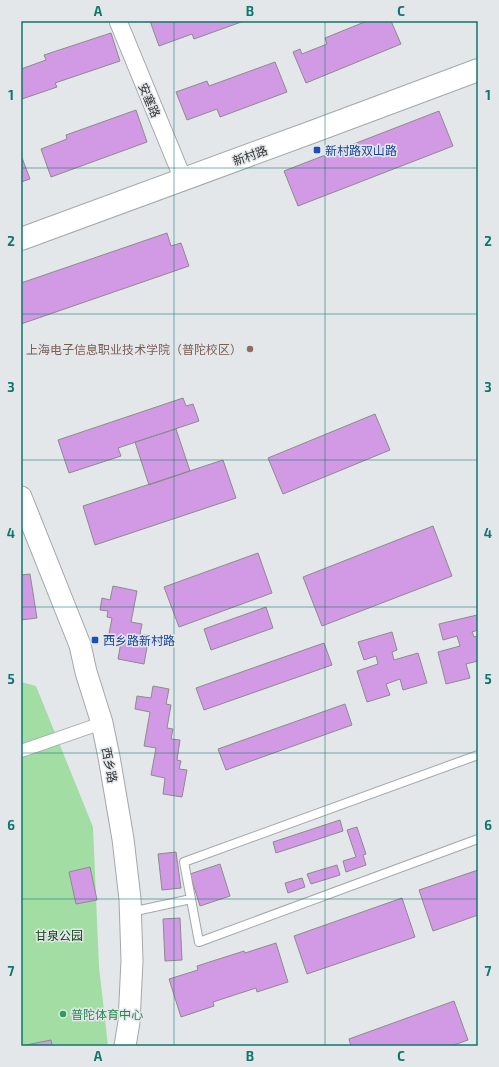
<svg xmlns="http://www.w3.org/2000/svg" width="499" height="1067" viewBox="0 0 499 1067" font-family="'Exo 2','Noto Sans SC',sans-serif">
<rect width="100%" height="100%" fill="#e4e7ea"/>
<path fill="#a2dda4" d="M21,682L36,686L93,827L99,967L108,1046H21Z"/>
<path fill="#d29ae4" stroke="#8d8a8d" d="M150,21H244L194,39L192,34L159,46Z
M367,21H391L401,44L306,83L293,52L300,49L302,54L327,44L325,38Z
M111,33L120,61L55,83L57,87L22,99L21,69L46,60L44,55Z
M275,62L287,92L220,117L217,109L187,120L176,92L207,81L209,86Z
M136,110L147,142L51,177L41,149L67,139L66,135Z
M439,111L453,146L298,206L284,171Z
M21,155L30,179L21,182Z
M167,233L171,246L181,243L189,266L21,324V283Z
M183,398L186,406L193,404L199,421L118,448L121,456L69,473L58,440Z
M375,414L390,450L283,494L268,458Z
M176,429L190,471L149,485L135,442Z
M223,460L236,498L95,545L83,506Z
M433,526L452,576L322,626L303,577Z
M258,553L272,593L179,627L164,587Z
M30,574L37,618L21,620V575Z
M113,586L137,591L131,622L142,624L140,634L149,636L144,664L118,659L121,642L108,639L112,618L107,617L108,611L100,610L102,598L110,600Z
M266,607L273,628L211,650L204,629Z
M477,615L478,630L472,632L474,637L478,636V661L466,664L470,678L446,684L438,652L460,646L457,636L443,640L439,624Z
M392,632L397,650L392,652L394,660L418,653L427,683L403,690L400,679L386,684L390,695L367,702L357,671L378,664L376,656L364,660L358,642Z
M324,643L332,665L204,710L196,688Z
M153,686L169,689L166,704L171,705L167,728L173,729L171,739L180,740L177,760L181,761L179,769L187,770L182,797L163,794L165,778L151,775L156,748L144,746L150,712L135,709L137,696L151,698Z
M345,704L352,725L226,770L218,749Z
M340,820L343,831L276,853L273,842Z
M357,827L366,854L363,855L366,865L346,872L343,861L356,857L347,830Z
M176,852L181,888L162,890L158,854Z
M220,864L230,896L200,906L190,874Z
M337,865L340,875L311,884L307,874Z
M90,867L97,900L76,904L69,872Z
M478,870V915L433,931L419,890Z
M302,878L305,887L288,893L285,883Z
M402,898L415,937L307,974L294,936Z
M180,918L182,960L165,961L163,919Z
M276,943L288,982L257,992L256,988L213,1002L214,1006L181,1017L169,979L198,970L197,966L244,951L245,953Z
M454,1001L468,1040L451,1046H351L349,1039Z
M51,1040L52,1046H21Z"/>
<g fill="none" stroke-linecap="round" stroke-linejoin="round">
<g stroke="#a4a7aa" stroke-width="10">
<path id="service" d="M478,755L184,862L199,942L478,839
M131,912L191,899"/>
</g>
<g stroke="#a4a7aa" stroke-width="14">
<path id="pedestrian" d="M21,751L102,723"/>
</g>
<g stroke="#a4a7aa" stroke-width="19">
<path id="minor" d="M118,21L183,179"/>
</g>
<g stroke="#a4a7aa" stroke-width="23">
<path id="tertiary" d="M21,497L80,645L86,672L102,723L109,757L123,839L130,899L132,961L129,1022L125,1046"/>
</g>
<g stroke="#a4a7aa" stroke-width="24">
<path id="secondary" d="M21,239L312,132L478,70"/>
</g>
<use href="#service" stroke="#fff" stroke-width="8"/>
<use href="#pedestrian" stroke="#fff" stroke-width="12"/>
<use href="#minor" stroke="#fff" stroke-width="17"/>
<use href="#tertiary" stroke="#fff" stroke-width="21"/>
<use href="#secondary" stroke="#fff" stroke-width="22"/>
</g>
<path fill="none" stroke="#0f766e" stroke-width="1" stroke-opacity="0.55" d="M174,21V1046M325,21V1046M21,168H478M21,314H478M21,460H478M21,607H478M21,753H478M21,899H478"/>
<g fill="#1a4fb4" stroke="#e4e7ea" stroke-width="1.5">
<rect x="313" y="146" width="8" height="8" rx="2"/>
<rect x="91" y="636" width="8" height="8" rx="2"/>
</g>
<circle fill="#8d6e63" stroke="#e4e7ea" stroke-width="1.5" cx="250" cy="349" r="4"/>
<circle fill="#2e9e5b" stroke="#e4e7ea" stroke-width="1.5" cx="63" cy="1014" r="4"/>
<g text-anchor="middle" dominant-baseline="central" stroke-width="3" stroke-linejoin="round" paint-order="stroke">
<g font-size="12" fill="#343536" stroke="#e4e7ea">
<text transform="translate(150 100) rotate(67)">安塞路</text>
<text transform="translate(250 155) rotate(-20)">新村路</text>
<text transform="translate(110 765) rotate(79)">西乡路</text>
</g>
<g font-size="12" fill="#164399" stroke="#e4e7ea" text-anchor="start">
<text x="325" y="150">新村路双山路</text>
<text x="103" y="640">西乡路新村路</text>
</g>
<g font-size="12" fill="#785e54" stroke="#e4e7ea" text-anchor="end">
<text x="242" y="349">上海电子信息职业技术学院（普陀校区）</text>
</g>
<g font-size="12" fill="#0b3e13" stroke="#e4e7ea">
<text x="59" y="935">甘泉公园</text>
</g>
<g font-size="12" fill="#27864d" stroke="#e4e7ea" text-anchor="start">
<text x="71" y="1014">普陀体育中心</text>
</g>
</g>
<rect width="499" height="1067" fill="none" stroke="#e4e7ea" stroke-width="44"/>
<rect x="22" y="22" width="455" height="1023" fill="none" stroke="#0f766e" stroke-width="1.5"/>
<g font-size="13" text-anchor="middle" font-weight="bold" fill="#0f766e">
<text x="98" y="16">A</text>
<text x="250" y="16">B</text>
<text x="401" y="16">C</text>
<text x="11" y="100">1</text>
<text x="488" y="100">1</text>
<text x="11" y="246">2</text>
<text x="488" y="246">2</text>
<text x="11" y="392">3</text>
<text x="488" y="392">3</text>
<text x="11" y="538">4</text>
<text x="488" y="538">4</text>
<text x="11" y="684">5</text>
<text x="488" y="684">5</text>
<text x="11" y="830">6</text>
<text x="488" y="830">6</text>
<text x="11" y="976">7</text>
<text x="488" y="976">7</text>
<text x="98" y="1061">A</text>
<text x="250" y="1061">B</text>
<text x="401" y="1061">C</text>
</g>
</svg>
